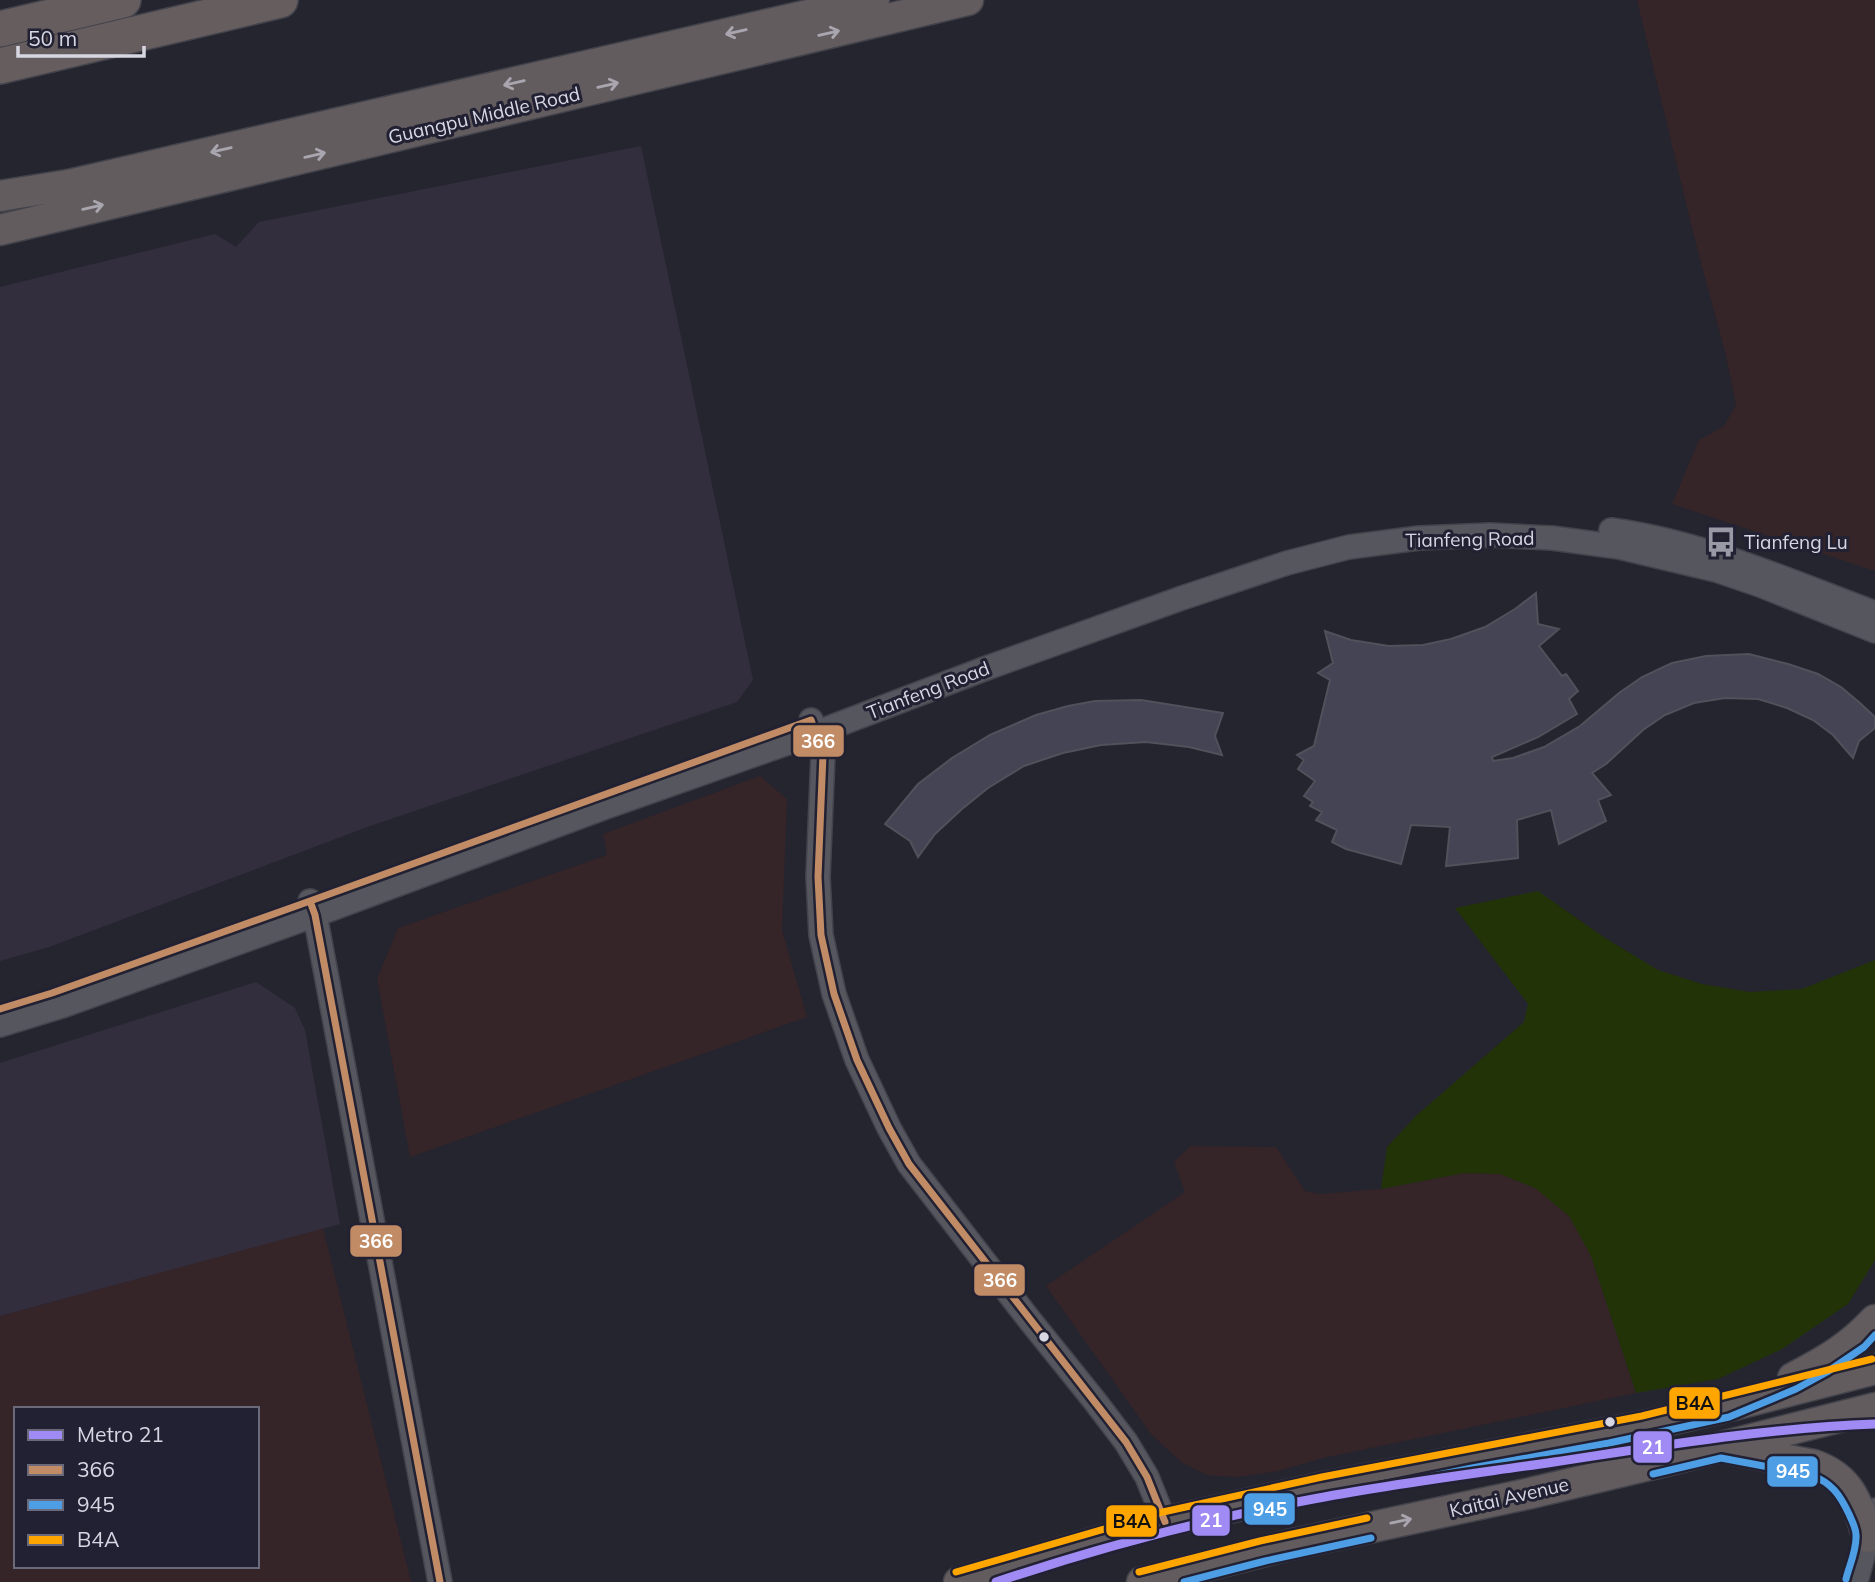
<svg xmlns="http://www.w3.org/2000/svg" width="1875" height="1582" viewBox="0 0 1875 1582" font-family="Mulish,sans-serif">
<rect width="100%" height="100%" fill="#25252f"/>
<path fill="#352428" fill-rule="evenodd" d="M1637,0H1875V571L1672,504L1699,440L1724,426L1736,405L1726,356L1694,236Z
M760,776L787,799L782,930L807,1017L410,1157L377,979L398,928L607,855L603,834Z
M1190,1146L1276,1147L1305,1191L1319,1194L1381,1189L1464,1173L1500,1174L1535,1188L1569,1216L1591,1256L1636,1393L1323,1458L1278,1471L1237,1477L1207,1475L1181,1462L1151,1434L1046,1286L1185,1192L1174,1162Z
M323,1228L411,1582H0V1316ZM16,1409H257V1566H16Z"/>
<path fill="#332e3d" d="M641,146L753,680L737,702L370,826L49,947L0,961V287L215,234L236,247L259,222Z
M256,982L295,1008L305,1030L340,1224L0,1316V1063Z"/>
<path fill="#223407" d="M1538,891L1605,938L1658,970L1702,984L1750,992L1802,989L1875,960V1260L1848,1304L1782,1349L1718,1379L1636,1393L1591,1256L1569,1216L1535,1188L1500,1174L1464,1173L1381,1189L1387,1147L1417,1115L1524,1022L1528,1004L1455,908Z"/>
<path fill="#444454" stroke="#50515a" stroke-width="2" d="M1536,593L1538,624L1559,629L1539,646L1562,676L1566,674L1578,691L1569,699L1577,714L1538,737L1492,757L1493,761L1513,758L1544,747L1580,726L1619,693L1642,677L1672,663L1706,656L1749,654L1788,664L1818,674L1841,687L1860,703L1875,717V728L1859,741L1853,758L1833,735L1813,720L1787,708L1758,699L1725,698L1694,703L1665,715L1643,730L1606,764L1592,773L1611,795L1598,800L1606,821L1559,844L1551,810L1517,820L1518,858L1446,866L1450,827L1411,825L1401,864L1346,849L1332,842L1337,830L1316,820L1322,812L1310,806L1313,802L1304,796L1315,781L1298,769L1304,760L1297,755L1314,746L1330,680L1318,673L1333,663L1325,631L1351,640L1389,646L1423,645L1451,639L1485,627L1515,609Z
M1141,700L1223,713L1215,736L1222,755L1189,747L1146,742L1101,745L1063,753L1024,766L988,788L962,809L935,834L918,857L910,841L885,824L918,784L952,758L990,735L1036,715L1068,706L1095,701Z"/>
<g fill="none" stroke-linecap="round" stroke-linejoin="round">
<g stroke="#43434c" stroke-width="26">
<path id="minor" d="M1611,530C1703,542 1788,581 1875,613
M811,720L823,754L818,877L821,935L834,994L857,1060L889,1128L909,1164L1028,1318L1094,1400L1126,1442L1147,1477L1165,1522
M310,901L315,915L440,1582
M0,1025L65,1005L315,915L603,808L816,733L984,669L1182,598L1287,563L1349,547L1419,538L1490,535L1552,538L1619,547L1716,570L1760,585L1875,631
M1856,1582L1875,1510"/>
</g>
<g stroke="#43434c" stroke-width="33">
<path id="major" d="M0,196L68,185L874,0
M0,230L968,0
M1793,1378C1826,1361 1850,1347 1875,1320
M1729,1449L1814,1465C1849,1477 1859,1503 1867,1537
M959,1582L1165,1522L1324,1487L1644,1426L1726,1407L1875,1369
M1142,1582L1289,1545L1531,1493L1666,1461L1875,1408"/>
</g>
<g stroke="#43434c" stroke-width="38">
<path id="highway" d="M0,29L123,0
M0,66L280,0"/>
</g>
<use href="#minor" stroke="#56565e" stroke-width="23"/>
<use href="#major" stroke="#635c5f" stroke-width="30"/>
<use href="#highway" stroke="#665d5f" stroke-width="35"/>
<g stroke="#212133" stroke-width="12">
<path id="bus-1" d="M310,901L315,915L440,1582
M0,1009L52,993L299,905L811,720L823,754L818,877L821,935L834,994L857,1060L889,1128L909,1164L1126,1442L1147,1477L1165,1522"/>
</g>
<g stroke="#212133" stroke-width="12">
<path id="bus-2" d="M1653,1474L1721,1458L1811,1475C1832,1483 1840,1495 1849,1514C1852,1521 1856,1528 1856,1535C1857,1550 1849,1566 1846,1579
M997,1582L1168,1532L1241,1515L1472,1468L1609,1443L1729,1417L1796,1389L1827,1372L1864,1347L1875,1335
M1184,1582L1265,1561L1371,1538"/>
</g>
<g stroke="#212133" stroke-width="12">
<path id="bus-3" d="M956,1572L1163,1512L1322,1477L1642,1416L1872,1359
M1139,1572L1260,1541L1367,1518"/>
</g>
<use href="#bus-1" stroke="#c18c65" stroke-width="7"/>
<use href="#bus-2" stroke="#4d9ee5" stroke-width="7"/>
<use href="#bus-3" stroke="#ffa500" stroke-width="7"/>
<g stroke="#212133" stroke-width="14">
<path id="metro-1" d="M996,1582C1098,1548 1202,1520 1308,1500C1390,1484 1472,1474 1554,1462C1661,1446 1767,1428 1875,1424"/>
</g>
<use href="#metro-1" stroke="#9f8bf3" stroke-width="9"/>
</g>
<defs><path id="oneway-shaft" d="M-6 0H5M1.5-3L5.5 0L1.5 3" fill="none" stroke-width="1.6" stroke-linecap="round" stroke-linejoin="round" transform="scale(1.75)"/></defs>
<g stroke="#a9a6af">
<use href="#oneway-shaft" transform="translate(736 32) rotate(167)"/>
<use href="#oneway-shaft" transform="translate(829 33) rotate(-13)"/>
<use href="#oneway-shaft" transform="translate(514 83) rotate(167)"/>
<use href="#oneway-shaft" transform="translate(608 85) rotate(-13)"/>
<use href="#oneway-shaft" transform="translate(221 150) rotate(167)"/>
<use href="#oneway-shaft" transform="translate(315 155) rotate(-13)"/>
<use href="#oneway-shaft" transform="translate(93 207) rotate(-13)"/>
<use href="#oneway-shaft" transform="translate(1401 1521) rotate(-12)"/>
</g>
<defs>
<g id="bus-bare" transform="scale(2.415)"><path d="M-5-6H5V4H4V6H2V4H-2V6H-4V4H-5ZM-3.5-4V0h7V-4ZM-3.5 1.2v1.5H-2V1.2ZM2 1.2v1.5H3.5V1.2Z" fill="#9999a5" stroke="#212133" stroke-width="2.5" paint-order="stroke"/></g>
</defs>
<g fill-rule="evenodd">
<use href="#bus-bare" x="1721" y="542"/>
</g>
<g fill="#d7d7e4" stroke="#212133" stroke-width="2.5">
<circle cx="1044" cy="1337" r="6"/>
<circle cx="1610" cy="1422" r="6"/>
</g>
<g text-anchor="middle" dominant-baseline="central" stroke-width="6" stroke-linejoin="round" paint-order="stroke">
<g font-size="19" fill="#d7d7e4" stroke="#212133">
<text transform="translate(484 115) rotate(-13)">Guangpu Middle Road</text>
<text transform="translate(1470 539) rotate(-1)">Tianfeng Road</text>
<text transform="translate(928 690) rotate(-21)">Tianfeng Road</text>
<text transform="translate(1509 1497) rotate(-13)">Kaitai Avenue</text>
</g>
<g font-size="19" fill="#d7d7e4" stroke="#212133" text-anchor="start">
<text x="1744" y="542">Tianfeng Lu</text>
</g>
</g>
<g stroke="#212133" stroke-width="2.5">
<rect x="792" y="724" width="53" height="34" rx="7" fill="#c18c65"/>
<rect x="349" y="1224" width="54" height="34" rx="7" fill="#c18c65"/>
<rect x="973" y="1263" width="53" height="34" rx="7" fill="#c18c65"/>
<rect x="1668" y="1386" width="53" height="34" rx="7" fill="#ffa500"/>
<rect x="1632" y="1430" width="41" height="34" rx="7" fill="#9f8bf3"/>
<rect x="1766" y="1455" width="53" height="33" rx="7" fill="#4d9ee5"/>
<rect x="1243" y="1492" width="53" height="34" rx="7" fill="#4d9ee5"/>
<rect x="1191" y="1504" width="40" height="33" rx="7" fill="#9f8bf3"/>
<rect x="1105" y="1504" width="53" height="34" rx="7" fill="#ffa500"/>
</g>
<g font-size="19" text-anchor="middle" font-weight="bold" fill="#fff">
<text x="818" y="748">366</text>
<text x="376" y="1248">366</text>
<text x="1000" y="1287">366</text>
<text x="1653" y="1454">21</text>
<text x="1793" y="1478">945</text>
<text x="1270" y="1516">945</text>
<text x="1211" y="1527">21</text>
</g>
<g font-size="19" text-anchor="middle" font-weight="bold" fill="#111">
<text x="1695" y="1410">B4A</text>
<text x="1132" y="1528">B4A</text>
</g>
<rect x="14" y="1407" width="245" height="161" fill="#212133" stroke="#6a6a7a" stroke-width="2"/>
<rect x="28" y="1430" width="35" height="10" fill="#9f8bf3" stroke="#6a6a7a" stroke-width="2"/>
<text x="77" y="1442" font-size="21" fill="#d7d7e4">Metro 21</text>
<rect x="28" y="1465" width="35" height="10" fill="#c18c65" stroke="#6a6a7a" stroke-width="2"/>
<text x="77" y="1477" font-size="21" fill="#d7d7e4">366</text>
<rect x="28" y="1500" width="35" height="10" fill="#4d9ee5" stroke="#6a6a7a" stroke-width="2"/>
<text x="77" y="1512" font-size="21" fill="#d7d7e4">945</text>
<rect x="28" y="1535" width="35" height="10" fill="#ffa500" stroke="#6a6a7a" stroke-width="2"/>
<text x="77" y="1547" font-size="21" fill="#d7d7e4">B4A</text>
<path d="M18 46v10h126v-10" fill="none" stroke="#d7d7e4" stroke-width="3.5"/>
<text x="28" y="46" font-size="21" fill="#d7d7e4" stroke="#212133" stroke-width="5" paint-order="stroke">50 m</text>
</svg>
